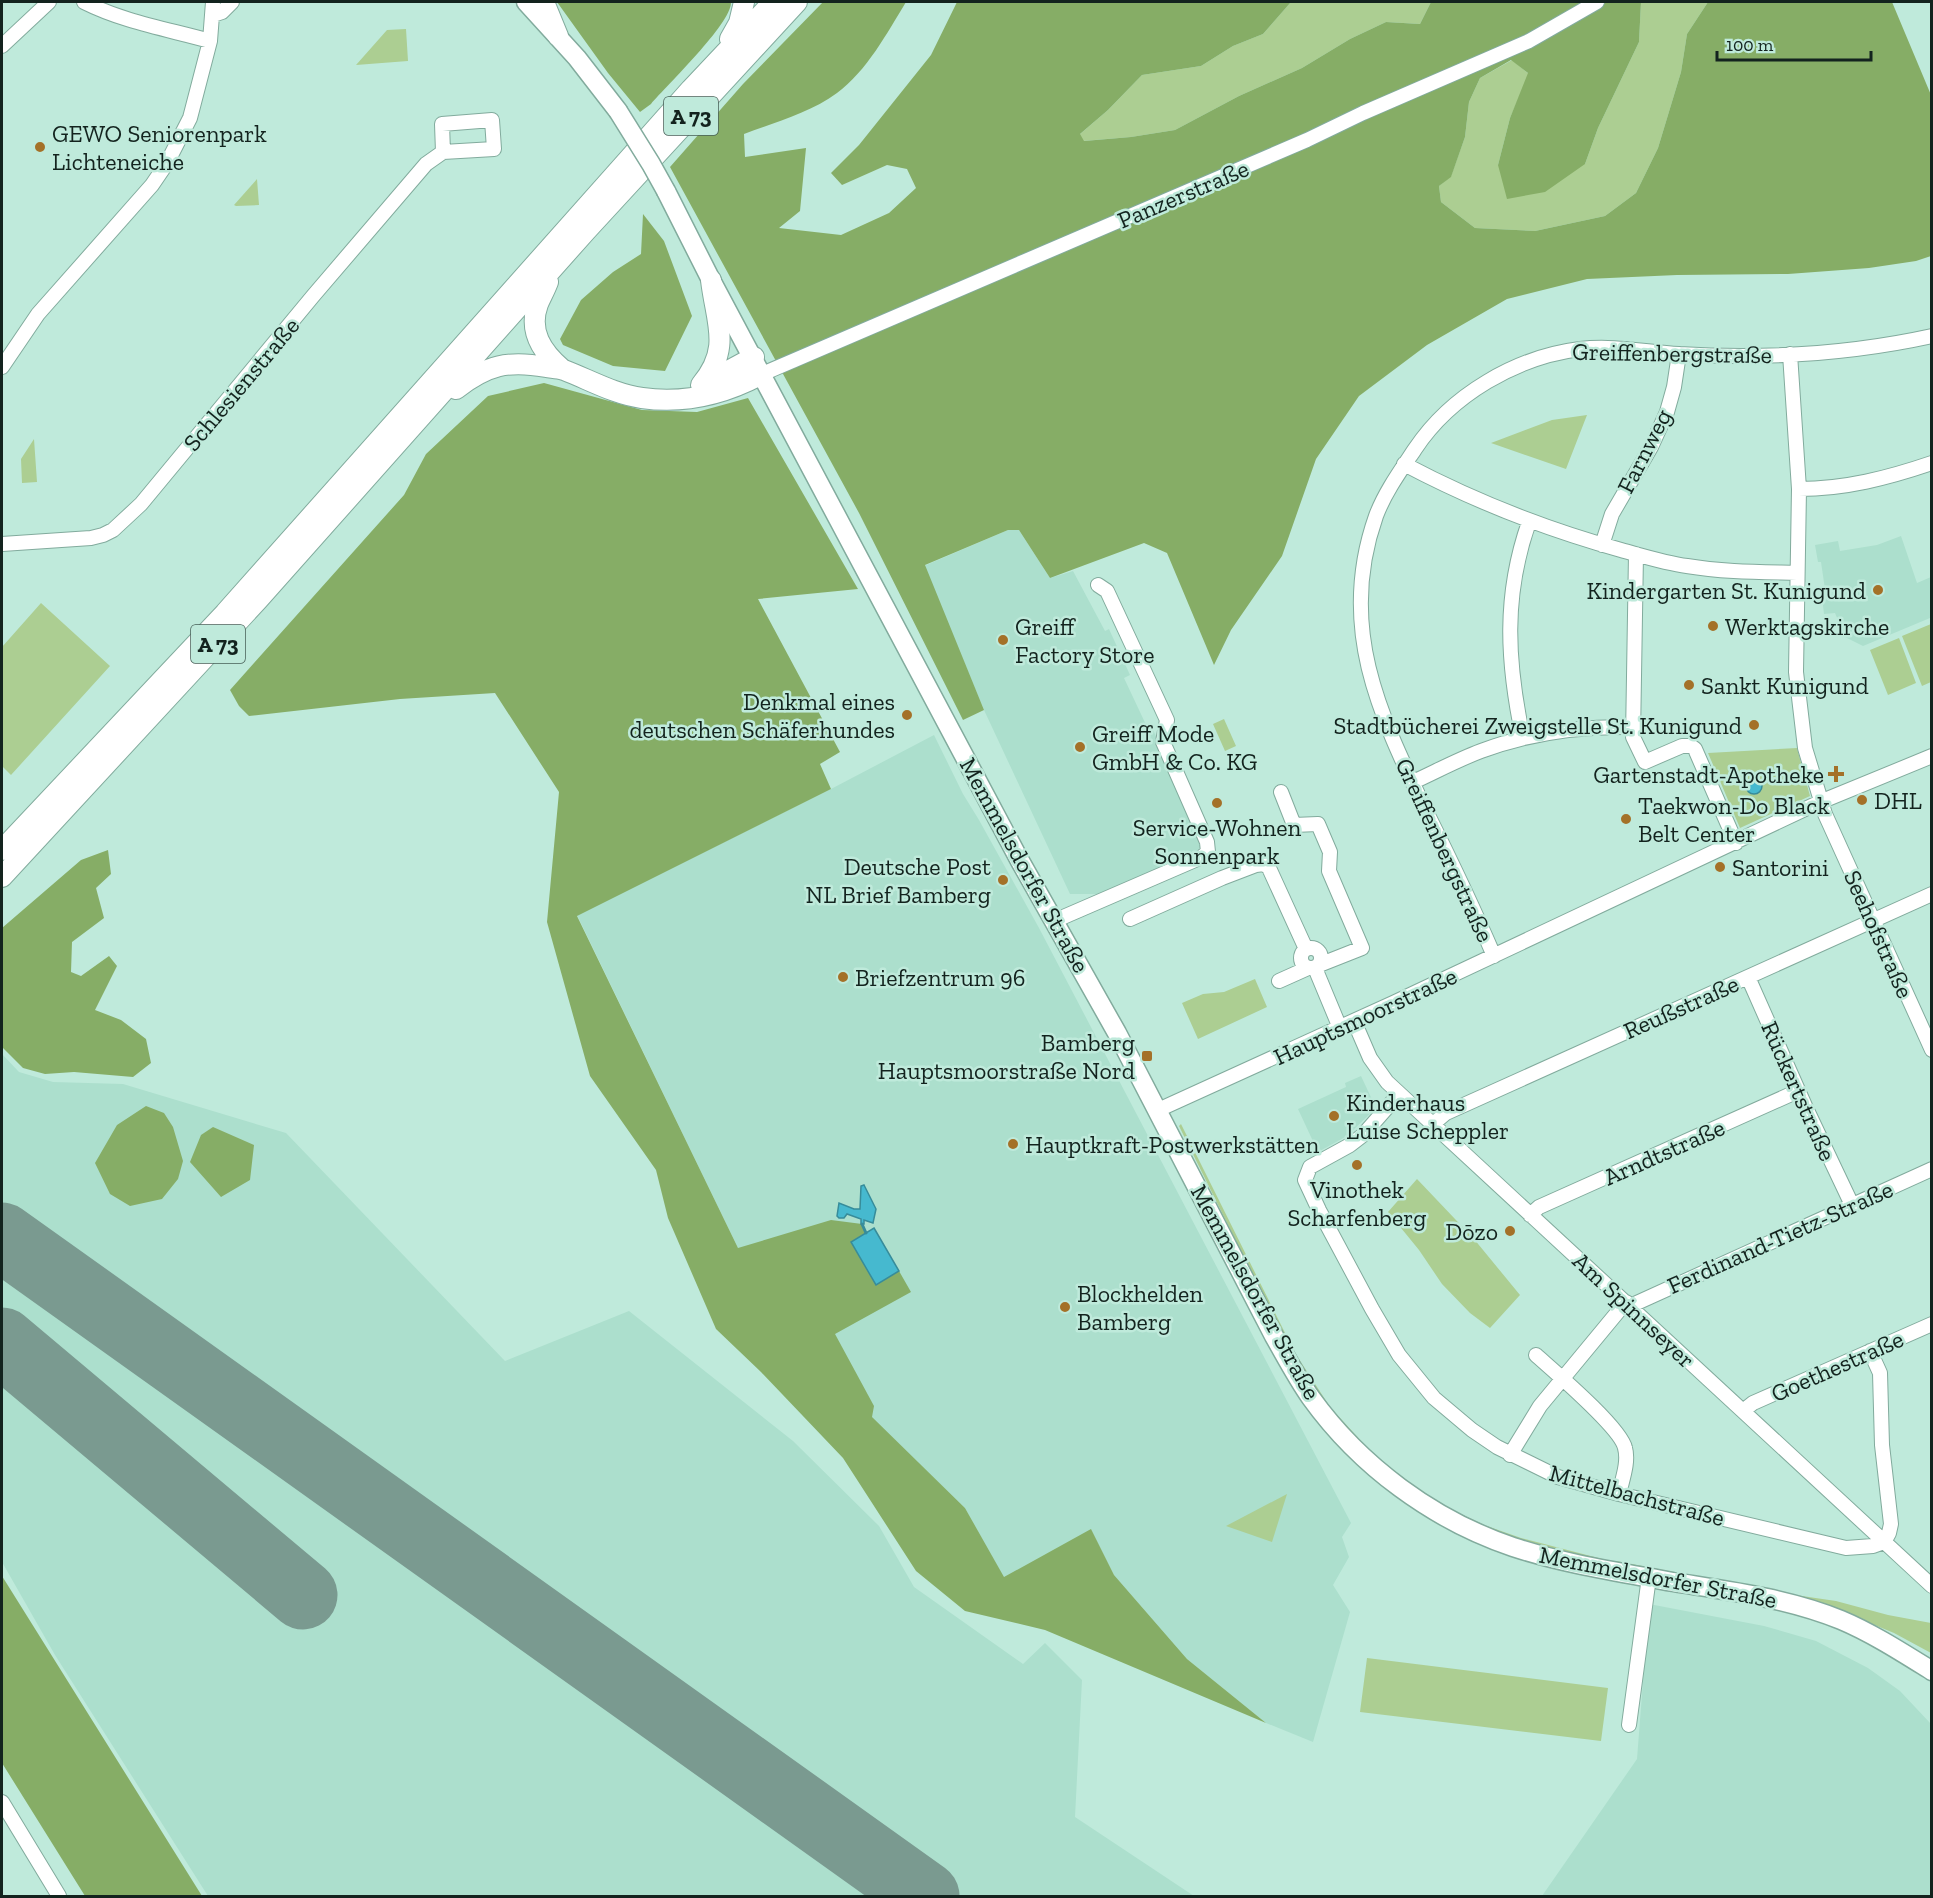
<svg xmlns="http://www.w3.org/2000/svg" width="1933" height="1898" viewBox="0 0 1933 1898" font-family="'Zilla Slab',serif">
<rect width="100%" height="100%" fill="#bfeadb"/>
<path fill="#acdfcd" d="M1008,530H1019L1050,578L1073,571L1105,631L1109,629L1130,675L1124,678L1148,729L1152,727L1203,850L1100,894H1070L984,710L924,566Z
M1901,536L1917,583L1931,577V615L1930,618L1863,646L1845,637L1835,613L1824,614L1822,597L1826,596L1821,562H1818L1815,545L1838,541L1840,551L1877,545Z
M934,735L963,794L979,820L1039,928L1351,1523L1342,1537L1349,1557L1333,1585L1350,1612L1313,1742L1266,1723L1187,1659L1114,1575L1091,1530L1004,1578L965,1508L871,1417L738,1248L577,915L831,789Z
M2,1054L19,1072L53,1082L123,1084L286,1133L505,1361L629,1311L793,1441L879,1526L914,1587L1023,1664L1045,1643L1082,1680L1075,1817L1194,1896H208L55,1655L2,1562Z
M1361,1076L1376,1108L1347,1136L1318,1152L1298,1109L1346,1087L1345,1083Z
M1649,1604L1764,1626L1816,1641L1868,1668L1900,1691L1931,1724V1896H1542L1637,1759Z"/>
<path fill="#acce92" d="M1291,2H1431L1420,24L1386,22L1350,39L1302,68L1239,96L1175,130L1131,137L1083,141L1079,135L1108,110L1142,75L1201,66L1233,46L1263,34Z
M1641,2H1708L1687,34L1681,72L1658,148L1636,193L1605,216L1535,231L1475,228L1441,202L1439,186L1451,176L1465,137L1469,102L1480,78L1512,60L1529,74L1510,118L1498,165L1585,164L1598,128L1639,42Z
M406,29L408,61L356,65L387,30Z
M257,179L259,205L236,206L234,205Z
M1587,415L1566,469L1491,443L1552,420Z
M34,439L37,482L22,483L21,459Z
M41,603L110,666L11,775L2,766V647Z
M1931,624V682L1922,686L1902,636Z
M1899,638L1916,683L1888,695L1870,650Z
M1224,719L1236,746L1225,751L1213,724Z
M1797,748L1810,796L1740,828L1708,753Z
M1255,979L1267,1007L1198,1039L1182,1003L1203,994L1224,992Z
M1181,1124L1295,1353L1330,1407L1373,1454L1418,1489L1446,1507L1484,1525L1521,1538L1610,1561L1609,1563C1571,1556 1530,1548 1494,1533C1421,1503 1357,1450 1311,1385C1303,1374 1297,1362 1290,1350L1179,1126Z
M1417,1179L1474,1239L1520,1295L1490,1328L1470,1313L1442,1284L1419,1250L1388,1212Z
M1287,1494L1272,1542L1226,1526Z
M1616,1561L1795,1595L1836,1601L1888,1615L1931,1623V1653L1894,1633L1843,1612L1615,1564Z
M1367,1658L1608,1688L1601,1741L1360,1712Z"/>
<path fill="#86ad66" d="M557,2H731C732,23 667,85 651,104L640,112L608,73Z
M823,2H906C887,33 867,71 837,93C810,113 775,122 744,134L745,157L806,148L800,211L779,228L841,235L889,213L916,188L907,169L887,165L842,185L831,173L859,145L931,55L957,2H1291L1263,34L1233,46L1201,66L1142,75L1108,110L1080,134L1084,141L1131,137L1175,130L1239,96L1302,68L1350,39L1386,22L1420,24L1431,2H1641L1639,42L1598,128L1585,164L1545,192L1507,199L1498,165L1510,118L1528,73L1511,60L1480,78L1469,102L1465,137L1451,177L1439,186L1441,202L1475,228L1535,231L1605,216L1636,193L1658,148L1681,72L1687,34L1708,2H1892L1931,95V256L1916,261L1869,268L1788,274L1677,275L1587,279L1507,299L1427,345L1359,396L1316,459L1282,556L1231,630L1214,665L1167,553L1144,543L1050,578L1019,530H1008L925,565L984,710L963,720L859,513L670,167L743,84Z
M643,214L664,241L692,316L665,371L613,366L563,345L560,339L581,300L613,272L641,254Z
M544,383L642,410L697,412L748,398L858,589L758,599L840,752L820,764L831,789L577,916L738,1248L831,1220L862,1224L866,1233L851,1242L876,1284L899,1271L911,1292L835,1334L874,1406L872,1417L965,1508L1004,1577L1091,1529L1114,1575L1187,1659L1266,1723L1045,1630L965,1611L916,1571L843,1458L761,1372L716,1329L668,1218L656,1170L590,1076L547,922L559,792L495,693L400,699L249,716L239,706L230,690L404,495L426,454L488,396Z
M108,850L111,874L96,888L104,918L72,942L71,972L81,976L109,956L117,966L95,1010L121,1020L146,1039L151,1063L133,1077L74,1072L45,1074L23,1068L2,1047V928L81,860Z
M146,1106L164,1113L173,1127L183,1161L178,1179L162,1199L130,1206L110,1194L95,1163L117,1125Z
M213,1127L254,1145L250,1180L221,1197L190,1162L201,1135Z
M2,1576L202,1896H85L2,1763Z"/>
<path fill="#46b9cf" stroke="#378c9a" stroke-width="1.5" d="M1746 786a8 8 0 1 1 16 0a8 8 0 1 1-16 0Z
M864,1185L876,1209L873,1223L864,1220V1224H861V1219L847,1214L844,1218H839L837,1216L839,1203L854,1209H860L861,1186Z
M874,1228L899,1271L876,1285L851,1242Z"/>
<g fill="none" stroke-linecap="round" stroke-linejoin="round">
<path stroke="#378c9a" stroke-width="3" d="M862,1224L866,1233"/>
<path stroke="#7a9a90" stroke-width="69" d="M2,1237L925,1896
M2,1342L303,1595"/>
<g stroke="#82ab9d" stroke-width="16">
<path id="minor" d="M84,2C124,22 167,29 210,41
M213,15L222,12L232,2
M2,46L49,2
M1790,354L1799,489L1796,672L1805,748L1825,814L1932,1050
M2,367L38,314L152,185L167,163L190,118L210,41L213,2
M762,374L1307,140L1363,113L1529,41L1597,2
M1404,464C1474,501 1545,529 1621,550C1643,556 1665,563 1687,566C1723,572 1761,572 1797,573
M1799,489C1845,489 1888,478 1932,463
M2,544L91,538L103,535L113,530L141,504L313,296L426,164L443,152L494,149L492,120L442,124L443,152
M1602,545L1612,514L1651,447L1667,412L1674,387L1679,354
M1636,554L1633,737L1645,762L1682,746H1691L1695,749L1736,843
M1523,738C1507,662 1503,596 1529,522
M1413,782C1435,772 1457,760 1481,751C1529,733 1580,726 1632,727
M1281,792L1294,825L1318,824L1330,852L1329,871L1362,948L1319,965
M1130,919L1222,878L1256,865L1264,864L1269,868L1306,949
M1054,921L1202,857L1208,852L1207,842L1163,742L1167,720L1107,591L1098,585
M1301 958a10 10 0 1 1 20 0a10 10 0 1 1-20 0Z
M1494,956C1473,907 1450,859 1426,811C1379,713 1337,626 1376,516C1385,492 1401,470 1415,449C1451,395 1516,357 1580,349C1613,345 1646,352 1679,354C1763,359 1850,354 1932,336
M1315,968L1340,1028
M1748,977L1806,1108L1852,1205
M1279,981L1308,968
M1354,1021L1370,1058L1387,1082L1932,1586
M1399,1094L1363,1135L1350,1145L1310,1167L1305,1180L1319,1210L1372,1309L1399,1355L1434,1398L1472,1430L1497,1447L1558,1477L1619,1494L1846,1548L1873,1546L1884,1542
M1158,1110L1393,1003L1820,802L1932,756
M1433,1124L1446,1113L1932,894
M1530,1215L1539,1207L1798,1091
M1630,1306L1932,1169
M1870,1351L1880,1373L1882,1445L1891,1524L1889,1533L1884,1542
M1536,1355C1555,1372 1621,1428 1625,1448C1629,1462 1622,1480 1619,1494
M1743,1411L1753,1403L1932,1324
M1510,1455L1540,1406L1626,1302
M1629,1725L1649,1577
M2,1802L59,1896"/>
</g>
<g stroke="#82ab9d" stroke-width="21">
<path id="major" d="M526,2L577,58L618,111
M666,191L711,280L1020,861L1117,1033L1274,1336C1286,1357 1297,1378 1311,1398C1360,1466 1433,1520 1513,1547C1565,1564 1619,1572 1673,1582C1729,1591 1787,1598 1841,1620C1872,1633 1903,1653 1932,1671"/>
</g>
<g stroke="#82ab9d" stroke-width="22">
<path id="highway" d="M544,2L558,36
M730,39L739,23L744,2
M548,282C545,290 541,297 538,304C528,331 542,352 562,369
M706,383L754,357
M701,385C732,348 716,323 711,280
M456,389C487,365 508,360 546,367C552,368 558,368 564,370C590,380 614,394 642,398C684,404 725,394 762,374
M2,850L225,613L691,89L773,2
M2,877L258,600L586,231L797,2"/>
</g>
<use href="#minor" stroke="#fff" stroke-width="14"/>
<use href="#major" stroke="#fff" stroke-width="18"/>
<use href="#highway" stroke="#fff" stroke-width="20"/>
<g stroke="#82ab9d" stroke-width="21" stroke-linecap="butt">
<path id="major-bridge" d="M618,111L651,164L666,191"/>
</g>
<use href="#major-bridge" stroke="#fff" stroke-width="18"/>
</g>
<g fill="#a47128" stroke="#bfeadb" stroke-width="2">
<circle cx="40" cy="147" r="6"/>
<circle cx="1878" cy="590" r="6"/>
<circle cx="1713" cy="626" r="6"/>
<circle cx="1003" cy="640" r="6"/>
<circle cx="1689" cy="685" r="6"/>
<circle cx="907" cy="715" r="6"/>
<circle cx="1754" cy="725" r="6"/>
<circle cx="1080" cy="747" r="6"/>
<path d="M1833 765h6v6h6v6h-6v6h-6v-6h-6v-6h6z"/>
<circle cx="1862" cy="800" r="6"/>
<circle cx="1217" cy="803" r="6"/>
<circle cx="1626" cy="819" r="6"/>
<circle cx="1720" cy="867" r="6"/>
<circle cx="1003" cy="880" r="6"/>
<circle cx="843" cy="977" r="6"/>
<rect x="1141" y="1050" width="12" height="12" rx="3"/>
<circle cx="1334" cy="1116" r="6"/>
<circle cx="1013" cy="1144" r="6"/>
<circle cx="1357" cy="1165" r="6"/>
<circle cx="1510" cy="1231" r="6"/>
<circle cx="1065" cy="1307" r="6"/>
</g>
<g text-anchor="middle" dominant-baseline="central" stroke-width="5" stroke-linejoin="round" paint-order="stroke">
<g fill="#bfeadb" stroke="#475f57" stroke-width="1.5">
<rect x="664" y="97" width="54" height="38" rx="4.5"/>
<rect x="191" y="625" width="54" height="38" rx="4.5"/>
</g>
<g font-size="22" font-weight="bold" fill="#13231e">
<text x="691" y="116">A 73</text>
<text x="218" y="644">A 73</text>
</g>
<g font-size="24" fill="#13231e" stroke="#bfeadb" text-anchor="start">
<text x="52" y="133">GEWO Seniorenpark<tspan x="52" dy="28">Lichteneiche</tspan></text>
<text x="1866" y="590" text-anchor="end">Kindergarten St. Kunigund</text>
<text x="1015" y="626">Greiff<tspan x="1015" dy="28">Factory Store</tspan></text>
<text x="1725" y="626">Werktagskirche</text>
<text x="1701" y="685">Sankt Kunigund</text>
<text x="895" y="701" text-anchor="end">Denkmal eines<tspan x="895" dy="28">deutschen Schäferhundes</tspan></text>
<text x="1742" y="725" text-anchor="end">Stadtbücherei Zweigstelle St. Kunigund</text>
<text x="1092" y="733">Greiff Mode<tspan x="1092" dy="28">GmbH &amp; Co. KG</tspan></text>
<text x="1824" y="774" text-anchor="end">Gartenstadt-Apotheke</text>
<text x="1874" y="800">DHL</text>
<text x="1638" y="805">Taekwon-Do Black<tspan x="1638" dy="28">Belt Center</tspan></text>
<text x="1217" y="827" text-anchor="middle">Service-Wohnen<tspan x="1217" dy="28">Sonnenpark</tspan></text>
<text x="991" y="866" text-anchor="end">Deutsche Post<tspan x="991" dy="28">NL Brief Bamberg</tspan></text>
<text x="1732" y="867">Santorini</text>
<text x="855" y="977">Briefzentrum 96</text>
<text x="1135" y="1042" text-anchor="end">Bamberg<tspan x="1135" dy="28">Hauptsmoorstraße Nord</tspan></text>
<text x="1346" y="1102">Kinderhaus<tspan x="1346" dy="28">Luise Scheppler</tspan></text>
<text x="1025" y="1144">Hauptkraft-Postwerkstätten</text>
<text x="1357" y="1189" text-anchor="middle">Vinothek<tspan x="1357" dy="28">Scharfenberg</tspan></text>
<text x="1498" y="1231" text-anchor="end">Dōzo</text>
<text x="1077" y="1293">Blockhelden<tspan x="1077" dy="28">Bamberg</tspan></text>
</g>
<g font-size="24" fill="#13231e" stroke="#bfeadb">
<text transform="translate(1183 194) rotate(-23)">Panzerstraße</text>
<text transform="translate(1672 353) rotate(1)">Greiffenbergstraße</text>
<text transform="translate(241 384) rotate(-50)">Schlesienstraße</text>
<text transform="translate(1644 451) rotate(-63)">Farnweg</text>
<text transform="translate(1445 850) rotate(65)">Greiffenbergstraße</text>
<text transform="translate(1025 865) rotate(61)">Memmelsdorfer Straße</text>
<text transform="translate(1879 934) rotate(66)">Seehofstraße</text>
<text transform="translate(1681 1007) rotate(-24)">Reußstraße</text>
<text transform="translate(1365 1016) rotate(-25)">Hauptsmoorstraße</text>
<text transform="translate(1799 1091) rotate(66)">Rückertstraße</text>
<text transform="translate(1664 1152) rotate(-24)">Arndtstraße</text>
<text transform="translate(1780 1237) rotate(-24)">Ferdinand-Tietz-Straße</text>
<text transform="translate(1256 1292) rotate(61)">Memmelsdorfer Straße</text>
<text transform="translate(1634 1310) rotate(43)">Am Spinnseyer</text>
<text transform="translate(1837 1366) rotate(-24)">Goethestraße</text>
<text transform="translate(1637 1495) rotate(15)">Mittelbachstraße</text>
<text transform="translate(1658 1577) rotate(11)">Memmelsdorfer Straße</text>
</g>
</g>
<rect width="1933" height="1898" fill="none" stroke="#13231e" stroke-width="6"/>
<path d="M1717 51v9h154v-9" fill="none" stroke="#13231e" stroke-width="3"/>
<text x="1726" y="51" font-size="18" fill="#13231e" stroke="#bfeadb" stroke-width="4.5" paint-order="stroke">100 m</text>
</svg>
